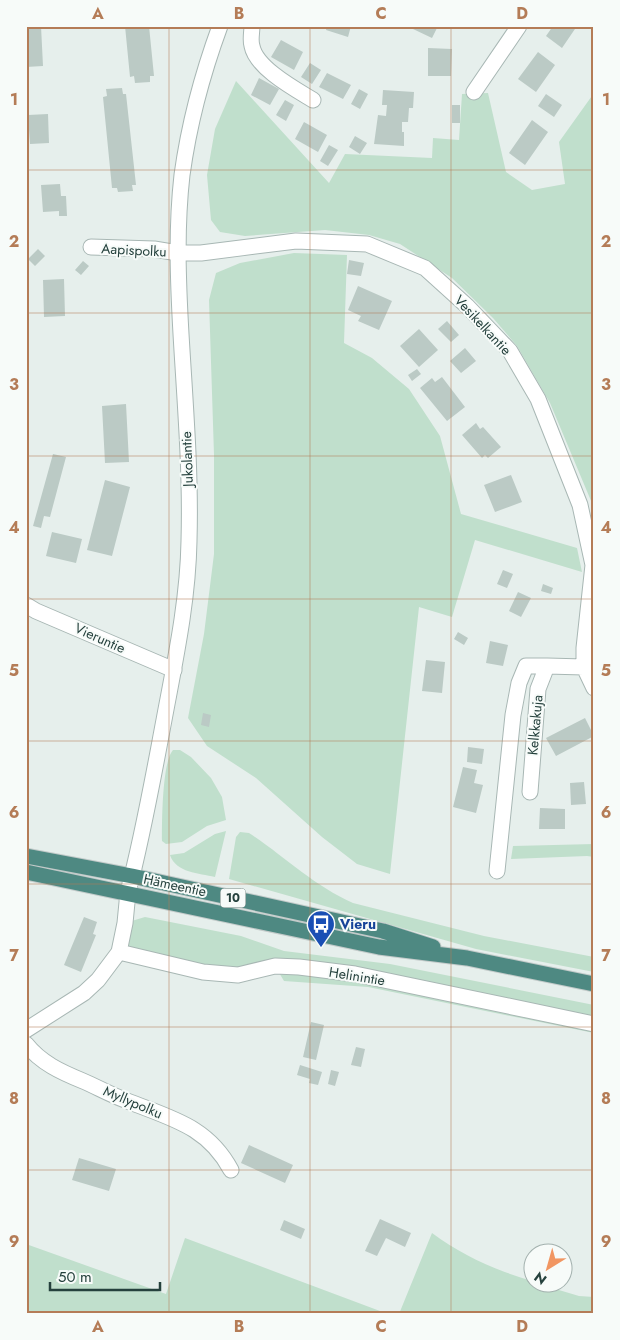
<svg xmlns="http://www.w3.org/2000/svg" width="620" height="1340" viewBox="0 0 620 1340" font-family="Jost,sans-serif">
<rect width="100%" height="100%" fill="#e6efec"/>
<path fill="#c0dfcc" d="M236,81L329,183L345,154L432,158L433,138L459,140L462,94L488,93L506,172L532,190L565,184L559,142L594,93V508L550,403L517,346L493,318L452,278L400,244L369,235L325,230L245,236L220,232L211,220L207,175L215,129Z
M294,253L347,255L344,343L372,358L409,389L440,436L461,514L577,548L582,572L475,540L452,617L419,607L390,874L357,864L322,837L256,778L207,746L188,718L204,634L214,554V455L209,300L216,273L240,263Z
M173,750H180L191,757L211,778L222,797L226,820L207,826L182,842L166,844L162,841C162,822 162,762 173,750Z
M226,831L215,877C199,873 176,873 170,855L184,853L215,834Z
M240,832L249,833C284,856 314,886 353,903L484,936L594,957V972L476,949L229,879L236,837Z
M594,844V857L587,856L511,859L513,846Z
M145,917L241,936L284,951L390,964L594,1005V1033L368,987L284,981L275,966L203,972L119,952L125,923Z
M432,1233C463,1256 495,1270 532,1281V1282L579,1296L594,1297V1314H399Z
M185,1238L388,1314H32L26,1312V1244L166,1294Z"/>
<path fill="#bbcac5" d="M26,26H41L43,66L26,67Z
M125,26H149L154,76H150V82L135,83L134,76L130,77Z
M327,26H351L348,37L326,30Z
M415,26H438L432,38L413,29Z
M553,26H577L562,48L546,36Z
M281,40L303,52L294,70L271,57Z
M428,48L452,49L451,76H428Z
M538,52L555,65L536,92L518,79Z
M310,63L321,70L312,84L301,77Z
M327,73L351,85L343,99L319,87Z
M259,78L279,89L270,105L251,95Z
M122,88L123,94H126L136,185H132L133,191L118,192L117,188H112L103,97L107,96L106,89Z
M359,89L368,94L360,109L351,104Z
M383,90L414,92L413,108H409L408,122H402V132H404V146L374,144L378,115L386,116L387,105H382Z
M546,94L562,105L554,117L538,106Z
M285,100L294,105L286,121L276,115Z
M452,105H460V123H452Z
M48,114L49,143L30,144L28,115Z
M532,120L548,132L525,165L509,153Z
M304,122L327,135L318,152L295,139Z
M355,136L367,143L360,154L349,147Z
M329,145L338,150L328,166L320,161Z
M60,184L61,196H66L67,216H59V211L43,212L41,185Z
M38,249L45,256L35,266L28,259Z
M349,260L364,263L361,276L347,274Z
M83,261L89,266L81,275L75,270Z
M64,279L65,316L44,317L43,280Z
M358,286L392,301L379,330L358,321L361,316L348,310Z
M447,321L459,335L451,342L438,329Z
M419,329L438,350L419,367L400,346Z
M465,348L476,361L461,373L450,361Z
M417,369L421,374L412,381L408,375Z
M442,377L465,407L447,421L420,388L432,378L435,382Z
M126,404L129,462L105,463L102,406Z
M476,423L480,429L483,427L501,447L488,458L485,455L482,458L462,435Z
M53,454L66,457L50,517L44,516L41,528L33,526Z
M511,475L522,502L495,512L484,485Z
M105,480L130,487L112,556L87,550Z
M52,532L82,539L76,563L46,556Z
M503,570L513,574L507,588L497,584Z
M543,584L553,588L551,594L541,591Z
M518,592L531,598L521,617L509,611Z
M458,632L468,638L464,645L454,639Z
M490,641L508,645L503,666L486,663Z
M426,660L445,662L442,693L422,691Z
M203,713L211,715L209,727L201,725Z
M585,718L594,736L556,756L546,738Z
M468,747L484,749L482,764L467,762Z
M463,767L477,770L474,783L483,785L476,813L453,807Z
M584,782L586,804L571,805L570,783Z
M540,808L565,809V829H539Z
M84,917L97,922L93,934L96,935L81,972L64,965Z
M311,1022L324,1025L316,1060L303,1057Z
M356,1047L365,1049L361,1067L351,1065Z
M300,1065L322,1072L318,1085L309,1083L310,1079L297,1075Z
M331,1070L339,1072L335,1086L328,1084Z
M249,1145L293,1165L285,1183L241,1163Z
M79,1158L116,1169L109,1191L72,1180Z
M380,1219L411,1233L405,1247L386,1238L377,1256L365,1251Z
M284,1220L305,1229L301,1239L280,1230Z"/>
<g fill="none" stroke-linecap="round" stroke-linejoin="round">
<g stroke="#a8b7b4" stroke-width="17">
<path id="minor" d="M252,26C252,32 250,40 252,46C256,68 295,89 313,100
M474,92L519,26
M91,247L154,249L178,253H201L296,241L367,244L425,268L467,306L510,351L538,399L580,505L593,565L584,648V667L594,688
M26,605L36,611L174,670
M530,792L538,689L547,666L584,667
M497,871L513,715L519,683L526,666H547
M119,952L203,972L238,975L275,966L299,967L355,974L594,1024
M26,1030L84,993L98,980L119,952L125,923L128,892
M26,1044C41,1063 61,1072 83,1081C97,1087 111,1095 125,1100C169,1118 207,1125 231,1170"/>
</g>
<g stroke="#a8b7b4" stroke-width="17">
<path id="tertiary" d="M128,892C143,835 153,778 164,720C175,661 188,601 189,541C191,472 185,403 181,334C178,281 176,228 182,175C189,124 202,75 220,26"/>
</g>
<g stroke="#c2cac9" stroke-width="17">
<path id="trunk" d="M26,856L132,876L383,931L433,947
M26,872L379,947L467,958L594,984"/>
</g>
<use href="#minor" stroke="#fff" stroke-width="15"/>
<use href="#tertiary" stroke="#fff" stroke-width="15"/>
<use href="#trunk" stroke="#4e8982" stroke-width="15"/>
</g>
<path fill="none" stroke="#b47c57" stroke-width="1" stroke-opacity="0.55" d="M169,26V1314M310,26V1314M451,26V1314M26,170H594M26,313H594M26,456H594M26,599H594M26,741H594M26,884H594M26,1027H594M26,1170H594"/>
<defs>
<g id="bus-pin" transform="scale(1.4375)"><path d="M0 17L-7.5 6A9.5 9.5 0 1 1 7.5 6Z" fill="#1a4fb4" stroke="#f7fbf9"/><path d="M-5-6H5V4H4V6H2V4H-2V6H-4V4H-5ZM-3.5-4V0h7V-4ZM-3.5 1.2v1.5H-2V1.2ZM2 1.2v1.5H3.5V1.2Z" fill="#fff"/></g>
</defs>
<g fill-rule="evenodd">
<use href="#bus-pin" x="321" y="924"/>
</g>
<g text-anchor="middle" dominant-baseline="central" stroke-width="4" stroke-linejoin="round" paint-order="stroke">
<rect fill="#f7fbf9" stroke="#647975" stroke-width="1" x="220.5" y="888.5" width="25" height="19" rx="4"/>
<g font-size="12" font-weight="bold" fill="#25413d">
<text x="233" y="898">10</text>
</g>
<g font-size="14" fill="#25413d" stroke="#f7fbf9">
<text transform="translate(134 250) rotate(3)">Aapispolku</text>
<text transform="translate(483 325) rotate(47)">Vesikelkantie</text>
<text transform="translate(187 459) rotate(-92)">Jukolantie</text>
<text transform="translate(100 638) rotate(24)">Vieruntie</text>
<text transform="translate(535 725) rotate(-85)">Kelkkakuja</text>
<text transform="translate(175 885) rotate(12)">Hämeentie</text>
<text transform="translate(357 976) rotate(9)">Helinintie</text>
<text transform="translate(133 1102) rotate(23)">Myllypolku</text>
</g>
<g font-size="14" font-weight="bold" fill="#164399" stroke="#f7fbf9" text-anchor="start">
<text x="340" y="924">Vieru</text>
</g>
</g>
<rect width="620" height="1340" fill="none" stroke="#f7fbf9" stroke-width="55"/>
<g transform="translate(548 1268) rotate(217)"><circle r="24" fill="#f7fbf9" stroke="#a3b1ae"/>
<path d="M0-4L9 19L0 12L-9 19Z" fill="#f19662"/>
<text y="-8" font-size="14" font-weight="bold" text-anchor="middle" fill="#25413d">N</text>
</g>
<path d="M50 1282v8h110v-8" fill="none" stroke="#25413d" stroke-width="2.5"/>
<text x="58" y="1282" font-size="15" fill="#25413d" stroke="#f7fbf9" stroke-width="4" paint-order="stroke">50 m</text>
<rect x="28" y="28" width="564" height="1284" fill="none" stroke="#b47c57" stroke-width="2"/>
<g font-size="16" text-anchor="middle" font-weight="bold" fill="#b47c57">
<text x="98" y="19">A</text>
<text x="239" y="19">B</text>
<text x="381" y="19">C</text>
<text x="522" y="19">D</text>
<text x="14" y="105">1</text>
<text x="606" y="105">1</text>
<text x="14" y="247">2</text>
<text x="606" y="247">2</text>
<text x="14" y="390">3</text>
<text x="606" y="390">3</text>
<text x="14" y="533">4</text>
<text x="606" y="533">4</text>
<text x="14" y="676">5</text>
<text x="606" y="676">5</text>
<text x="14" y="818">6</text>
<text x="606" y="818">6</text>
<text x="14" y="961">7</text>
<text x="606" y="961">7</text>
<text x="14" y="1104">8</text>
<text x="606" y="1104">8</text>
<text x="14" y="1247">9</text>
<text x="606" y="1247">9</text>
<text x="98" y="1332">A</text>
<text x="239" y="1332">B</text>
<text x="381" y="1332">C</text>
<text x="522" y="1332">D</text>
</g>
</svg>
